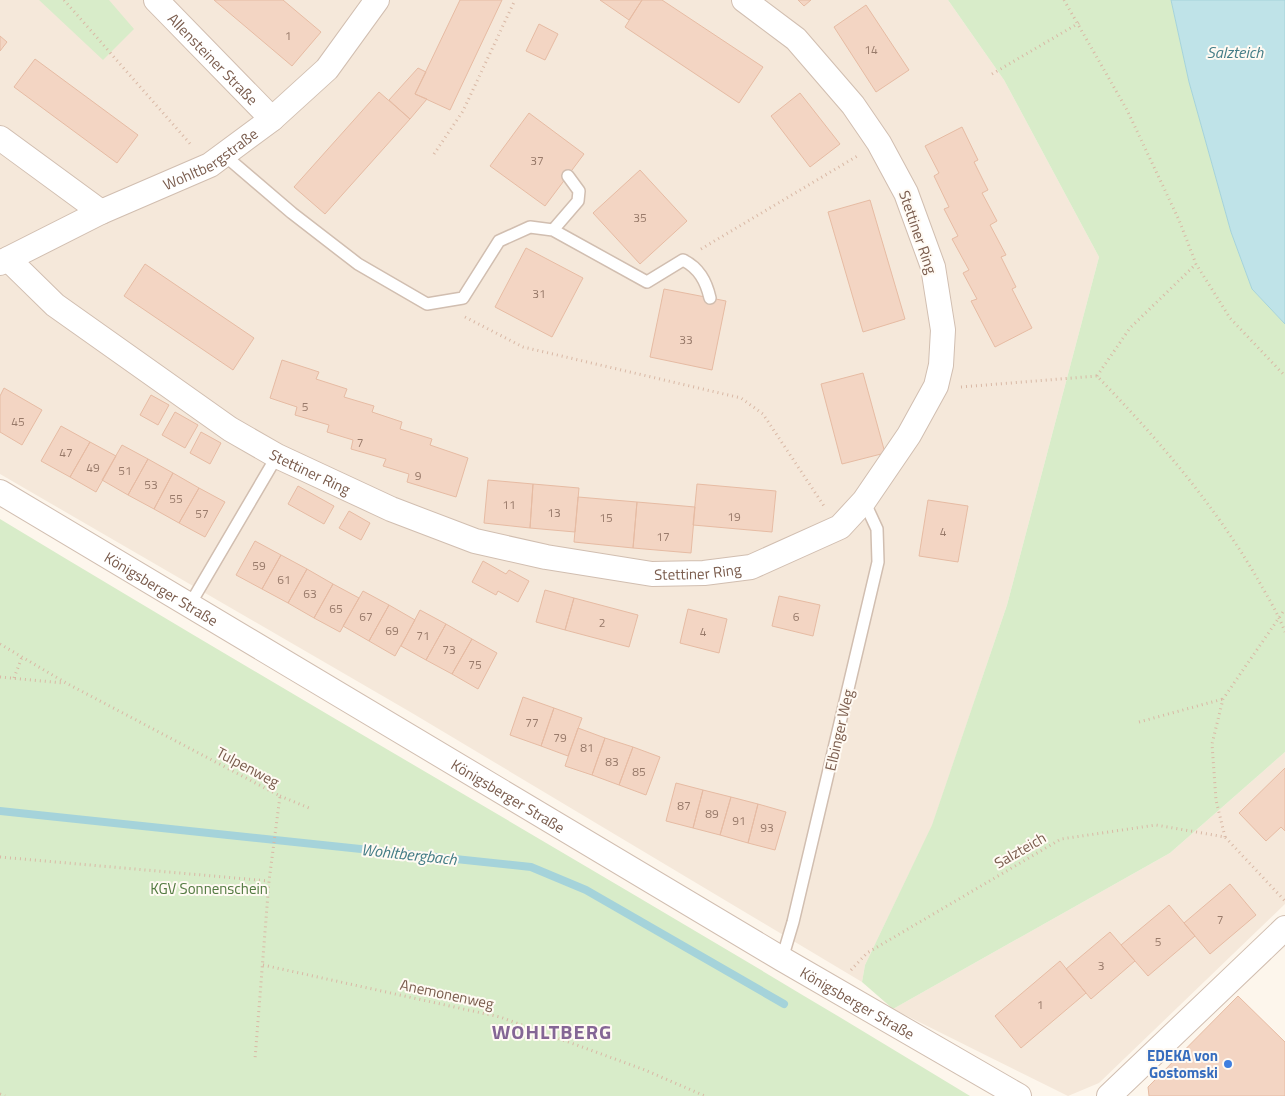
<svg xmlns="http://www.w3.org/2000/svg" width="1285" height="1096" viewBox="0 0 1285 1096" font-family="'Titillium Web',sans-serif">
<rect width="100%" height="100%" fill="#fdf6ec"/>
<path fill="#f5e8da" d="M0,0H948L1004,80L1099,257L1007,605L932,826L865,965L862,982L412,713L0,474Z
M1285,752V904L1099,1083L1068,1096L893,1009L1170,853Z"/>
<path fill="#d8ecc9" d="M39,0H109L134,29L103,60Z
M948,0H1171L1189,82L1231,232L1252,289L1285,324V752L1170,853L893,1009L862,982L865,965L932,825L1007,605L1099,257L1004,80Z
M0,519C322,714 649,900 970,1096H0Z"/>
<path fill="#bfe3e8" stroke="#a5d3da" d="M1171,0H1285V324L1252,289L1231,232L1189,82Z"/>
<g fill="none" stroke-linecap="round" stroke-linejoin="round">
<path stroke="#a5d3da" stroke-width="8" d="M0,811L531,867L586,890L784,1004"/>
</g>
<path fill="#f3d5c3" stroke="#e6bba3" d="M214,0H283L321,32L292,66Z
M460,0H502L450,110L415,94Z
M600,0H642L629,20Z
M642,0H662L763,67L739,103L625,27Z
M798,0H811L804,6Z
M866,5L909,70L876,92L834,27Z
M539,24L558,34L545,60L526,51Z
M0,36L7,42L0,51Z
M35,59L138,135L117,163L14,87Z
M418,68L426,72L415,94L427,99L410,119L389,100Z
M379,92L410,119L325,214L294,187Z
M800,93L840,144L810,167L771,116Z
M529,113L584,154L545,206L490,166Z
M962,127L978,160L974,162L988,190L982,193L997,221L990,225L1006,255L1001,257L1016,287L1012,289L1032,328L995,347L971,301L977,299L963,273L969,270L952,239L958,236L944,209L949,207L934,176L939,173L925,146Z
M640,170L687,221L640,264L593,213Z
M870,200L905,319L863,332L828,212Z
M526,248L583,278L552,337L495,307Z
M145,264L254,338L233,370L124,296Z
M664,289L726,301L712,370L650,357Z
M282,360L319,372L316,379L347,389L344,397L374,406L372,412L402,422L400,429L432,439L430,445L468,458L456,497L407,482L409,474L383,466L386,459L351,449L353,440L327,432L329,425L295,415L297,407L270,398Z
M863,373L885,453L842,464L821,384Z
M4,388L42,410L22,445L0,432V396Z
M151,395L169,405L158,425L140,415Z
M175,412L198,425L185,448L162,435Z
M61,426L90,442L70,477L41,461Z
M201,432L221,443L210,464L190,453Z
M90,442L116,456L96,492L70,477Z
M122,445L148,459L128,495L102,480Z
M148,459L173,473L154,509L128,495Z
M173,473L199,488L179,523L154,509Z
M488,480L533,484L530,528L484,523Z
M533,484L579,488L575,532L530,528Z
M697,484L776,491L772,532L693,525Z
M298,486L334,506L324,524L288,504Z
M199,488L225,502L205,537L179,523Z
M578,497L637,502L633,548L574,542Z
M928,500L968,506L958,562L919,556Z
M637,502L695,507L691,553L633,548Z
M349,511L370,523L361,540L339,528Z
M255,541L281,555L262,589L236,575Z
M281,555L307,569L288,603L262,589Z
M483,561L506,574L509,570L529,581L518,602L498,591L496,595L472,582Z
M307,569L333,584L314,618L288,603Z
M333,584L359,598L340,632L314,618Z
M545,590L574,598L565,630L536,622Z
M363,591L389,605L369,641L343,626Z
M779,596L820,605L813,636L772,626Z
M574,598L638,615L629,647L565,630Z
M389,605L415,620L395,656L369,641Z
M688,609L727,619L719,653L680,643Z
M420,610L446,624L426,660L401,646Z
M446,624L472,639L452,674L426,660Z
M472,639L497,653L478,689L452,674Z
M523,697L554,708L541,746L510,735Z
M554,708L582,718L568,756L541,746Z
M578,728L605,738L592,775L565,766Z
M605,738L633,747L619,785L592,775Z
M633,747L660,757L646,795L619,785Z
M1285,768V831L1281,827L1266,841L1239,813Z
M676,783L703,790L693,828L666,821Z
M703,790L731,797L720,835L693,828Z
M731,797L758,804L748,843L720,835Z
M758,804L786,812L775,850L748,843Z
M1230,884L1256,915L1210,954L1184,923Z
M1169,905L1195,936L1148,976L1121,945Z
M1110,932L1135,961L1091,999L1066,969Z
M1060,961L1086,993L1021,1048L995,1016Z
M1238,996L1285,1042V1096H1149L1148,1087Z"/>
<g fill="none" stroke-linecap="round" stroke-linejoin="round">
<g stroke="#d1beb0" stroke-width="14">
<path id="lane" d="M223,154L292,213L358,264L427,304L463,298L499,241L530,227L553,230L647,282L683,260C699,268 706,281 710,298
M553,230L578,201L579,191L568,176
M189,606L277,456
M782,959L793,922L878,562L877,529L864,501"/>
</g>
<g stroke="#d1beb0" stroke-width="26">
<g id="street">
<path id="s1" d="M156,0L272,119"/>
<path d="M0,138L101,212"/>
<path id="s2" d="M8,259L55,305L230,429L277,456L391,509L475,541L546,557L652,574L704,573L751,567L840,527L864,501L909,435L936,386L941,365L943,330L933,267L906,193L879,143L853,105L796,39L744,0"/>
<path id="s3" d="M0,263L101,212L210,165L272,119L327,69L377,0"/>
<path id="s4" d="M0,492L782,959L1019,1096"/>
<path d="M1109,1096L1285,928"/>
</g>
</g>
<path stroke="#d9b8a5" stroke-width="3" stroke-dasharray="1 4" stroke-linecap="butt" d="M64,0L192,146
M1064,0L1127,110L1179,220L1196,264L1230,318L1285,376
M992,74L1079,23
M434,154L463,111L515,0
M701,249L859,155
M465,317L523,347L741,398L763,414L824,506
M1097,376L1130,328L1196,264
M961,387L1097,376C1157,438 1214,504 1257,578C1267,596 1278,613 1285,632
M0,644L66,683L280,796L269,881L255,1059
M0,677L63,683
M14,678L22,657
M1139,722L1223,699
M280,796L309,808
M1225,837L1216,800L1212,744L1223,699L1285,609
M0,857L269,881
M263,965L500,1017L645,1070L705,1096
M851,970L867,953L1061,839L1156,825L1225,837L1285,901
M0,1094L5,1096"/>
<use href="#lane" stroke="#fff" stroke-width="11"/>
<use href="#street" stroke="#fff" stroke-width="24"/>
</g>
<circle fill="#3f7fe0" stroke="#fffaf3" stroke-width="2" cx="1228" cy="1064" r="5"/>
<g text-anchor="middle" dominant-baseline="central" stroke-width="4" stroke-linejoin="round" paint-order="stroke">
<g font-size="12" fill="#987a6a">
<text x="288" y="35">1</text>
<text x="871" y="49">14</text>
<text x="537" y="160">37</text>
<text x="640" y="217">35</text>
<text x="539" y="293">31</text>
<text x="686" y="339">33</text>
<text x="305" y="406">5</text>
<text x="18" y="421">45</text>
<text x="360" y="442">7</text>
<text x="66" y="452">47</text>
<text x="93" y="467">49</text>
<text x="125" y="470">51</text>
<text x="418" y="475">9</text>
<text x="151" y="484">53</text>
<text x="176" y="498">55</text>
<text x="509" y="504">11</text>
<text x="554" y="512">13</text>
<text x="202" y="513">57</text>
<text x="734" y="516">19</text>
<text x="606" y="517">15</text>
<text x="943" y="531">4</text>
<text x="663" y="536">17</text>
<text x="259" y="565">59</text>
<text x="284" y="579">61</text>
<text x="310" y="593">63</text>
<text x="336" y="608">65</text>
<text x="366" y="616">67</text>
<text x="796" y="616">6</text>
<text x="602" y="622">2</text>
<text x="392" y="630">69</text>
<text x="703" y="631">4</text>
<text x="423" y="635">71</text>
<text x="449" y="649">73</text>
<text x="475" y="664">75</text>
<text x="532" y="722">77</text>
<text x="560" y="737">79</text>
<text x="587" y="747">81</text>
<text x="612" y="761">83</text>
<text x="639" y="771">85</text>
<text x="684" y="805">87</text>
<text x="712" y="813">89</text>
<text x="739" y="820">91</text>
<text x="767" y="827">93</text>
<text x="1220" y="919">7</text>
<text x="1158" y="941">5</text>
<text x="1101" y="965">3</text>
<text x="1040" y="1004">1</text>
</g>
<g font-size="15" fill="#7a5c4d" stroke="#fffaf3">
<text stroke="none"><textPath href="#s1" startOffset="82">Allensteiner Straße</textPath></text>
<text stroke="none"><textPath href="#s3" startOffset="235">Wohltbergstraße</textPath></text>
<text transform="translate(918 232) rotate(71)">Stettiner Ring</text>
<text stroke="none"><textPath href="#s2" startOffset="371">Stettiner Ring</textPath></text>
<text stroke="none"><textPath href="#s2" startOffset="776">Stettiner Ring</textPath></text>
<text stroke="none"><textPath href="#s4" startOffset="188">Königsberger Straße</textPath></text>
<text transform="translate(839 730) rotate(-77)">Elbinger Weg</text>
<text transform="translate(248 767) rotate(28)">Tulpenweg</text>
<text stroke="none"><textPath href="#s4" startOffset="592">Königsberger Straße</textPath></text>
<text transform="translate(1020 850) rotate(-30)">Salzteich</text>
<text transform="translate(447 994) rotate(12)">Anemonenweg</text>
<text stroke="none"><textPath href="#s4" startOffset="998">Königsberger Straße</textPath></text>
</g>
<g font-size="15" fill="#537a41" stroke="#fffaf3">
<text x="209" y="888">KGV Sonnenschein</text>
</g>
<g font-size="15" font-weight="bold" fill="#366cbe" stroke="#fffaf3" text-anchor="end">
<text x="1218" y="1055">EDEKA von<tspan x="1218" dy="17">Gostomski</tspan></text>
</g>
<g font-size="16" font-style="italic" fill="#437c86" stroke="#fffaf3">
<text x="1235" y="52">Salzteich</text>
<text transform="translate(409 854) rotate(6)">Wohltbergbach</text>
</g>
<g font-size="20" font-weight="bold" letter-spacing="1" fill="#846695" stroke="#fffaf3">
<text x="552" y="1031">WOHLTBERG</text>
</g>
</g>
</svg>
